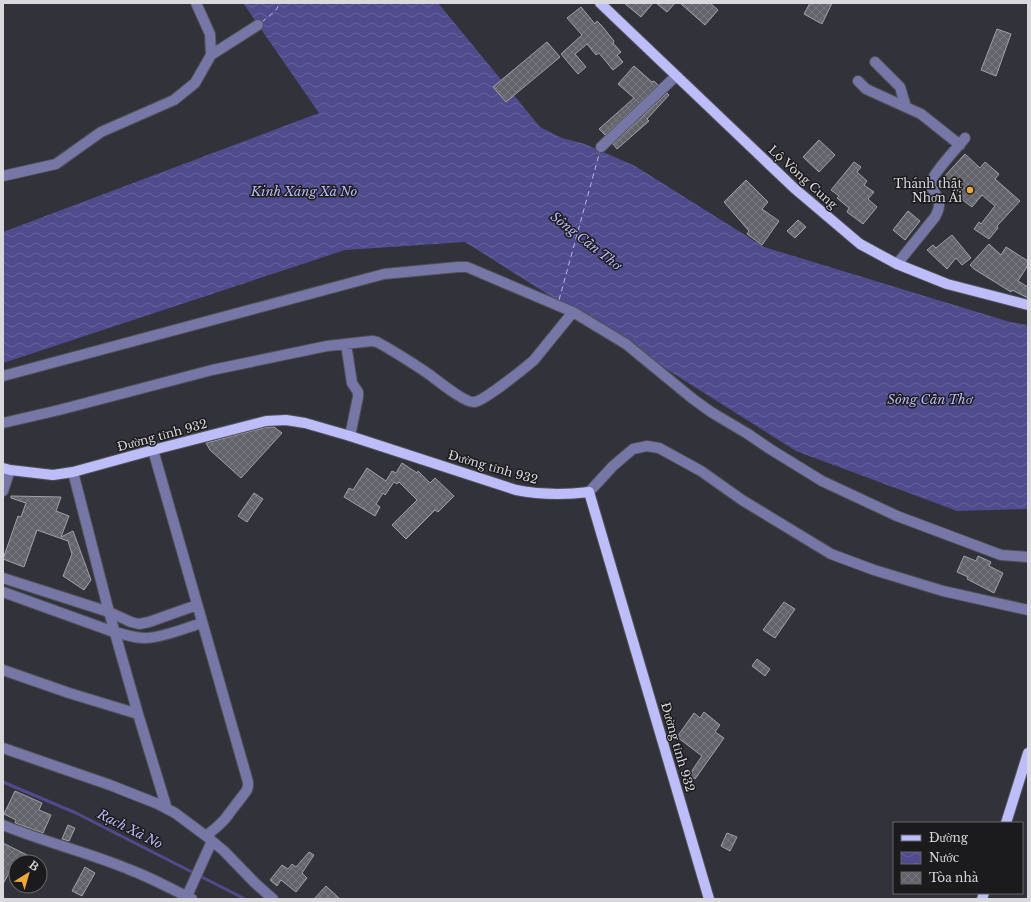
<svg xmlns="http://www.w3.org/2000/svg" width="1031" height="902" viewBox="0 0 1031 902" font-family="'Libre Baskerville',serif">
<defs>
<pattern id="water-waves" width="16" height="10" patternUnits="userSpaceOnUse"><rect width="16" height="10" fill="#4f4b8c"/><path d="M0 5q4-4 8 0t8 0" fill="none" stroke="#68649c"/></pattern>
<pattern id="building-cross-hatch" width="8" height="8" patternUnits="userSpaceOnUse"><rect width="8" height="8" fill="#63636b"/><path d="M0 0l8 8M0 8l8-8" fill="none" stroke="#797980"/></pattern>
</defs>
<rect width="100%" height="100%" fill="#32333a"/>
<path fill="url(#water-waves)" d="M243,3H438L540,127L562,138L585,144L635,166L764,247L1010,322L1028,325V509L957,511L796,451L465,242L345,250L3,363V232L319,113Z"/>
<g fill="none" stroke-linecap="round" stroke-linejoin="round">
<path stroke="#4f4b8c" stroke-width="3" d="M3,782L76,813L245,899"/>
<path stroke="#babaf4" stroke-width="1" stroke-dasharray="5 4" stroke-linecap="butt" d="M262,22L276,10L280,3
M559,300L600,151"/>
</g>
<path fill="url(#building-cross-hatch)" stroke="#a0a1aa" d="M624,3H653L641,17Z
M656,3H675L667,12Z
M680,3H710L718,10L705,25Z
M810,3H832L822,24L804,14Z
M581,7L595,24L597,21L602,26L614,41L613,43L621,52L617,55L623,62L613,70L599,53L596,55L587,44L575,54L586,67L578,74L561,54L582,35L567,18Z
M997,29L1011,34L996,76L981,70Z
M547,42L560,57L506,102L493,87Z
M634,66L652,82L654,81L658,85L605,135L599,129L634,98L618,84Z
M667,93L669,95L647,119L649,121L617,149L613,144Z
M819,140L835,155L819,172L803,157Z
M965,154L980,168L985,162L999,174L995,179L1020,201L997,226L998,228L989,239L974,229L979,222L981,224L995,206L982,195L972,207L957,196L960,193L943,178Z
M854,162L861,167L857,172L867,181L864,185L874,192L868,199L877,207L863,224L847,212L849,208L837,198L839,196L831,190Z
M746,180L768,202L762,209L779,221L762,245L747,234L749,231L724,202Z
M908,211L920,221L905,240L893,230Z
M798,220L806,227L795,238L787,231Z
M952,235L971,258L962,265L956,258L947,269L927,250L933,245L936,248Z
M989,244L1001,255L1006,247L1028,261V265L1018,281L1028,287V298L1012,290L1011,292L974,269L970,265Z
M267,427H274L282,433L241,478L210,450L206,443Z
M402,463L417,473L418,471L430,483L435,478L454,496L438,512L435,510L406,539L392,525L417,500L399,482L397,484L394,482L385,495L383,493L376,504L380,507L375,516L344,497L349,488L353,490L367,468L386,481L392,471L396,473Z
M254,493L263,499L247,522L238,516Z
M11,496L61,497L56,511L69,516L61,537L73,531L91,580L84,590L63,576L72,554L68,541L37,530L24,567L3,559L18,516L21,517L26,503L11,498Z
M964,556L976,561L978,556L991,562L989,566L1003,573L994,593L967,579L968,577L957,572Z
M784,602L795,609L775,638L763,630Z
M757,659L770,669L765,676L752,666Z
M704,712L720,725L715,732L724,738L695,779L689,775L702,756L677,737L694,713L700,718Z
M15,791L42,803L39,810L51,815L43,833L15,823L16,820L4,814Z
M68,825L75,828L69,841L62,839Z
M727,833L737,837L730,851L721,846Z
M3,843L29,856L26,862H15L3,884Z
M309,852L314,855L302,873L307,878L296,892L281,880L277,886L270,880L282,865L288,869L292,864L296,867Z
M85,867L95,873L82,896L72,891Z
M326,886L340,899H314Z"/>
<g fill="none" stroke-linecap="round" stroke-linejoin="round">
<g stroke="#505157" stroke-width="12">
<path id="minor" d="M211,55L258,25
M875,62L900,87L906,107
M858,81L866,89L921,114L960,145
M601,147L676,76
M3,176L56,164L101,132L174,100L195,83L211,55L210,34L196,3
M897,264L935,217C941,206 940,203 934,191C932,189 930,186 931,183C932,174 959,146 965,138
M346,344L352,383L358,392V397L350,436
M3,376L384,274L458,267H467L573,312L626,344L693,399L711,412L748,434L770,449L822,481L897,516L1001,555L1028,557
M3,423L59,410L212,370L327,346L372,341L377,342L386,347C401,356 416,365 430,375C438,381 465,403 474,402C483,402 526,367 534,360L573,312
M73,472L109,612L138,714L167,809
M3,491L10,470
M589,492L613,466L633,449L647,446L659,448L701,471L742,500L831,554L874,570L943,591L1028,610
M3,578L109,612L131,622L139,624L149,622L197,605
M3,592L114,632C124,634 134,638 145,638C162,638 185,628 202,623
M3,670L69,693L138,714
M3,748L110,785L158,804L175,813L206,836L218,826L225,819L247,790L248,786V782L153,450
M3,825C44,842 87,852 128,869C147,876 166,886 184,895L192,899
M206,836L224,851L255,883L273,899
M187,896L212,841"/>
</g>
<g stroke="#505157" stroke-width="12">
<path id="major" d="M600,3L794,188L860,244L897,264L947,284L1028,305
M3,468L10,470L53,475L73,472L153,450L266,421L286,420L305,423L350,436L516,490C541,495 564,495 589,492L709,899
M1006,823L1028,753
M982,899L984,893"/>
</g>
<use href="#minor" stroke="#7676a7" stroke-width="10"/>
<use href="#major" stroke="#bdbdf9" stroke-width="10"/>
</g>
<circle fill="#eda83c" stroke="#1b1b1e" stroke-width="1.5" cx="970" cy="190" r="4"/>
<g text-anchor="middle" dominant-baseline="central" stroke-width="3" stroke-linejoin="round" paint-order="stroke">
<g font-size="12" fill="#d8d8dd" stroke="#1b1b1e">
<text transform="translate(803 177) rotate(42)">Lộ Vòng Cung</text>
<text transform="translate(162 435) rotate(-15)">Đường tỉnh 932</text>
<text transform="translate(493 467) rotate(16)">Đường tỉnh 932</text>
<text transform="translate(678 747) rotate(74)">Đường tỉnh 932</text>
</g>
<g font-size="12" fill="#d8d8dd" stroke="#1b1b1e" text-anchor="end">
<text x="962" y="183">Thánh thất<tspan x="962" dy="14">Nhơn Ái</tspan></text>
</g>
<g font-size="13" font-style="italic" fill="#babaf4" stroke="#1b1b1e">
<text x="304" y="191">Kinh Xáng Xà No</text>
<text transform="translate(586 241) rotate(38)">Sông Cần Thơ</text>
<text x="930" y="399">Sông Cần Thơ</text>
<text transform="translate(130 829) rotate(27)">Rạch Xà No</text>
</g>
</g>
<rect width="1031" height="902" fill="none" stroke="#d8d8dd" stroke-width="8"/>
<rect x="893" y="822" width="130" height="72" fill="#1b1b1e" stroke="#67676a"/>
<rect x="901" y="835" width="20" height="6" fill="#bdbdf9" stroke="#67676a"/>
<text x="929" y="842" font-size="12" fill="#d8d8dd">Đường</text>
<rect x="901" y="852" width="20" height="12" fill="url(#water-waves)" stroke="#67676a"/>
<text x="929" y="862" font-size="12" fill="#d8d8dd">Nước</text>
<rect x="901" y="872" width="20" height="12" fill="url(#building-cross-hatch)" stroke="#67676a"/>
<text x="929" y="882" font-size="12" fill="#d8d8dd">Tòa nhà</text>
<g transform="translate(28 874) rotate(37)"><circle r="19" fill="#1b1b1e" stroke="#67676a"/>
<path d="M0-3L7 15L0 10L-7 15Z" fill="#eda83c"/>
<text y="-6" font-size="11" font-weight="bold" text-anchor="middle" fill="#d8d8dd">B</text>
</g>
</svg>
